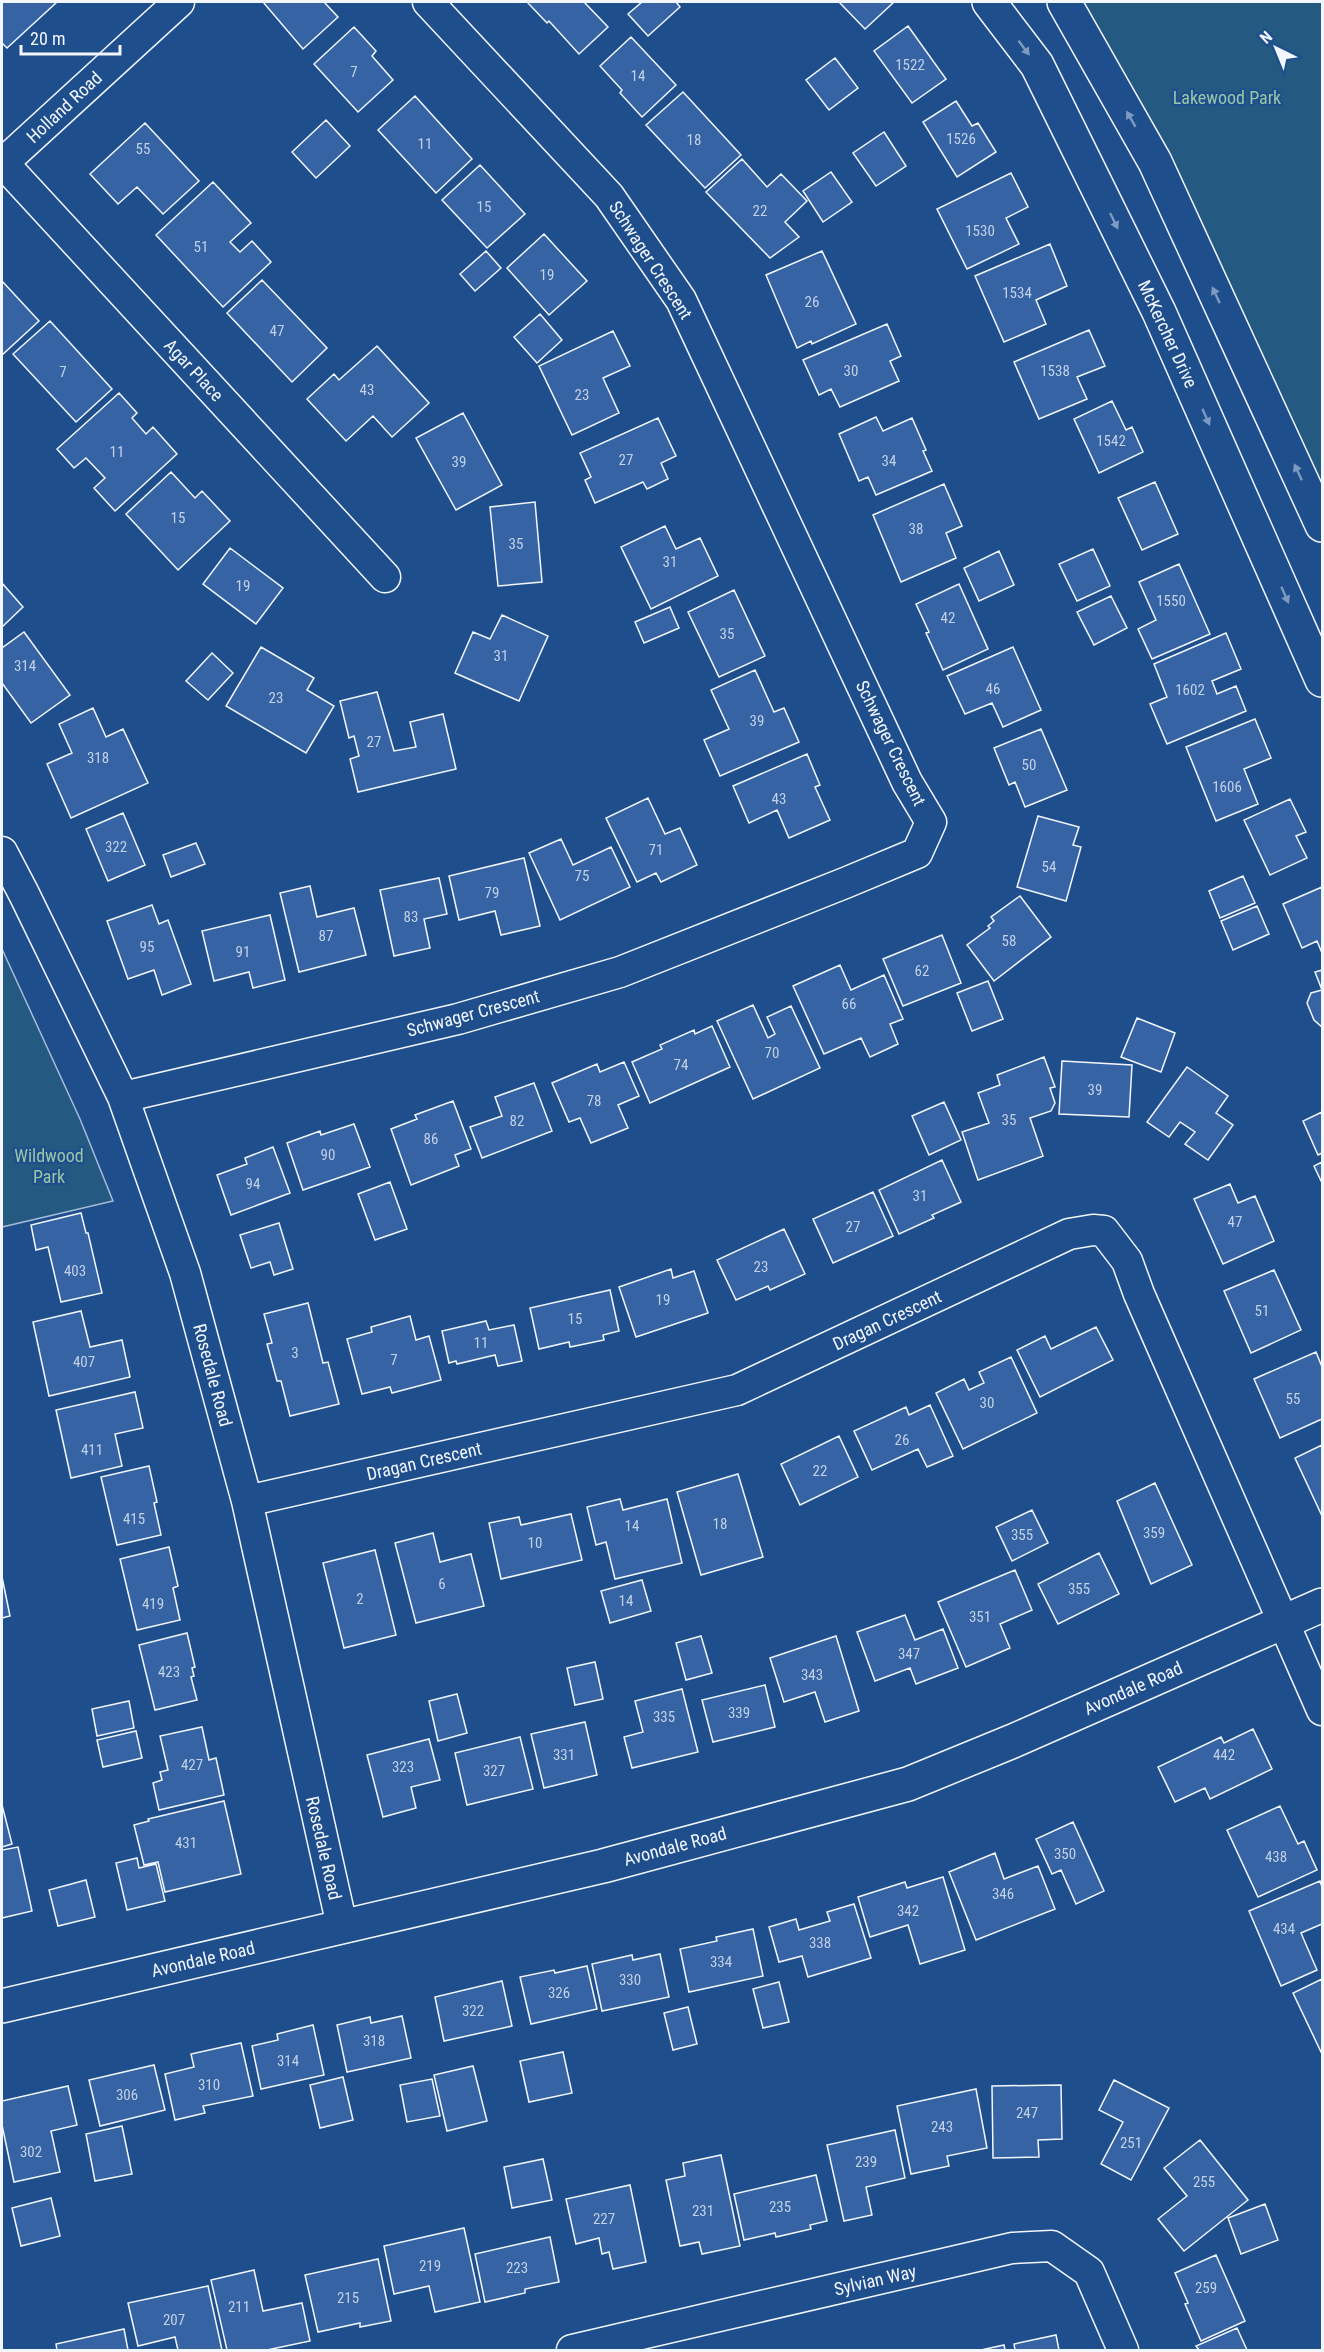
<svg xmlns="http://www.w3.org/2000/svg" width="1324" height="2352" viewBox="0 0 1324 2352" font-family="'Roboto Condensed',sans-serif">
<rect width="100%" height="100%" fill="#1f4e8c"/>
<path fill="#245a82" stroke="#a8bbd7" stroke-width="1.5" d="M1064,2H1322V530Z
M2,949L80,1119L113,1201L2,1227Z"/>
<path fill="#3563a3" stroke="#f2f6ff" stroke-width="1.5" d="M2,2H57L7,48L2,43Z
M263,2H324L338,17L303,49Z
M530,2H584L608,27L579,54L549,21L547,23L528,3Z
M642,2H676L680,7L648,36L628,14Z
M839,2H894L865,29Z
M908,26L946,79L912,103L874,51Z
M354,27L376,51L372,56L393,80L358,112L314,64Z
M631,37L676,85L642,117L620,93L622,90L600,66Z
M835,58L858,88L829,110L806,80Z
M683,92L741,155L705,188L646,125Z
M415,96L472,159L436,193L378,130Z
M956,101L972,126L978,123L996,152L957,177L923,122Z
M326,120L350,146L316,178L292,152Z
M145,123L199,181L163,214L137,187L118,204L90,174Z
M884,132L906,166L876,186L853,153Z
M742,159L767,187L781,174L807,201L785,222L799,237L770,258L706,192Z
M480,165L525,214L487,248L442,200Z
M831,172L852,202L823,222L803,191Z
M1011,173L1028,207L1006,218L1019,244L967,269L937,209Z
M213,182L251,223L230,242L240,252L252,241L271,262L223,307L156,235Z
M544,234L587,281L549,315L507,268Z
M1050,244L1067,286L1036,300L1046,324L1004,342L975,276Z
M486,251L501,268L475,291L460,274Z
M822,251L856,324L812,344L811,341L797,348L766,275Z
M262,280L327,348L292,382L227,313Z
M2,281L39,321L2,355Z
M540,314L562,340L537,363L514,337Z
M50,321L112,389L76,422L13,354Z
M887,324L901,356L890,361L899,381L840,407L831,389L819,395L803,360Z
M1089,330L1105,366L1077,377L1087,399L1039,419L1014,362Z
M613,331L630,366L603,378L619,413L572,435L539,366Z
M377,346L429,403L392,437L373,416L346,441L307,399L334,374L339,380Z
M119,393L137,413L132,418L146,434L153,427L177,454L115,511L94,488L105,478L86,458L74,468L57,449Z
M1112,401L1126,430L1132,427L1143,452L1099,473L1074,419Z
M463,413L502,485L456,510L416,438Z
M876,417L883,431L912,418L926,450L923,451L932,471L876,495L868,477L859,481L839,434Z
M658,418L676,456L661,463L668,479L647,489L643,482L595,503L585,480L591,477L580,453Z
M171,472L195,498L202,491L230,521L178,570L126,514Z
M1155,482L1178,534L1142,550L1118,498Z
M944,484L962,526L946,533L956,558L901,582L873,515Z
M535,502L542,582L498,586L490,507Z
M665,526L676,549L700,538L718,576L651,609L621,547Z
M230,548L283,588L256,624L203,584Z
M1093,549L1110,586L1077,601L1059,564Z
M999,551L1014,585L979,601L964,568Z
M1179,564L1210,634L1152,659L1138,629L1156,620L1139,582Z
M2,583L23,607L2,627Z
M959,584L988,649L943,670L926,633L929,632L916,604Z
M734,590L765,656L719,677L688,612Z
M1111,596L1127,628L1094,645L1077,612Z
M670,607L679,628L644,643L635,622Z
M502,615L548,636L519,701L455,673L473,632L490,639Z
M24,632L70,695L31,723L2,683V648Z
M1226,633L1241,669L1212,681L1217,694L1236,686L1246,711L1167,744L1150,704L1167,697L1154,664Z
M261,647L314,678L307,690L334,706L306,753L226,706Z
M1013,647L1041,710L1003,727L992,703L965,714L947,676Z
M212,653L233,673L208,700L186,681Z
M755,670L774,712L784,708L799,742L720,776L704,740L729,729L711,690Z
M377,692L394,751L416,747L410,722L443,714L456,769L358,792L350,759L359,756L354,736L349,738L340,701Z
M93,708L106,737L123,729L148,783L71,818L47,764L72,753L59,724Z
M1255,719L1271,758L1244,769L1258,804L1216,821L1186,747Z
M1041,729L1067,790L1025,807L1015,782L1009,785L994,748Z
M807,754L820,785L815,787L830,820L789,838L777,810L749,823L733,786Z
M648,798L665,834L680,828L697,865L661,882L656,873L637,882L606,818Z
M1290,799L1306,832L1296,836L1307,858L1270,875L1244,820Z
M123,813L145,865L108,881L86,829Z
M1038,816L1079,827L1073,845L1081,847L1066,901L1017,887Z
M561,839L573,865L611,847L630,887L560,920L529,853Z
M196,843L205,864L171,877L163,855Z
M524,858L540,926L501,935L495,911L459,920L449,876Z
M1243,876L1255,903L1220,918L1209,891Z
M439,878L447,914L424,919L430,948L394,956L380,890Z
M310,886L317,917L354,908L366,955L299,972L280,893Z
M1322,887V953L1317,941L1302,948L1283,904Z
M1020,896L1051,937L994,981L967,945L990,928L988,926L994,921L991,917Z
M152,905L159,924L168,920L191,984L162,995L154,970L128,979L107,921Z
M1257,906L1269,934L1233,950L1221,921Z
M270,915L285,980L253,988L249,972L214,981L202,931Z
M942,935L961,983L903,1006L883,959Z
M840,965L851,990L884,975L903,1019L890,1024L898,1044L870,1057L861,1038L824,1054L793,986Z
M1322,970V1027L1314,1020L1307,1003L1311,993L1322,990L1315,972Z
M988,981L1003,1019L972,1031L957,993Z
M753,1005L768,1038L775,1034L767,1017L791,1006L820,1068L753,1099L717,1021Z
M1137,1018L1175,1033L1161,1072L1121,1057Z
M712,1026L730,1067L650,1103L632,1062L662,1049L660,1045L694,1030L695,1034Z
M1044,1057L1055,1087L1050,1088L1055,1103L1051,1111L1030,1118L1043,1156L978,1180L962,1132L989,1123L978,1093L1000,1085L997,1075Z
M1062,1061L1132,1065L1129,1117L1059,1114Z
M624,1062L639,1096L618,1105L628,1128L591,1143L580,1118L569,1122L552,1083L597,1064L600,1072Z
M1187,1067L1228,1096L1216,1113L1233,1125L1208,1160L1185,1144L1195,1132L1180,1122L1169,1137L1147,1122Z
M534,1083L552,1131L482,1158L470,1127L502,1116L495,1097Z
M453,1101L471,1149L455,1155L459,1166L411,1185L391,1129L417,1119L415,1115Z
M944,1102L961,1140L929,1155L912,1116Z
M1322,1112V1153L1318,1155L1303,1121Z
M354,1124L370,1167L303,1190L287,1143L320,1131L321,1135Z
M273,1147L290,1193L231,1215L217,1175L247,1164L245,1158Z
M942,1160L961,1202L932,1215L934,1218L899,1234L879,1190Z
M1322,1162V1183L1314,1166Z
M390,1182L407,1229L375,1240L358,1194Z
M1230,1184L1238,1203L1255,1196L1274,1241L1223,1264L1194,1199Z
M873,1192L893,1236L833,1263L813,1219Z
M81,1213L86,1233H88L102,1293L61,1302L48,1247L36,1250L31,1225Z
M279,1223L293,1269L274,1275L270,1262L251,1268L240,1235Z
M784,1229L805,1274L770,1290L768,1286L736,1300L717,1260Z
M671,1269L673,1278L694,1271L708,1313L636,1337L619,1287Z
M1274,1270L1301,1330L1251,1353L1224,1291Z
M610,1290L619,1331L603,1335L604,1340L570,1347L569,1342L539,1349L530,1308Z
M308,1303L323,1363L328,1362L339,1404L290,1416L281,1381H277L267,1344L272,1343L264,1314Z
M81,1311L90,1347L122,1340L130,1377L49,1396L33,1322Z
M410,1316L416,1340L429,1336L441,1380L392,1393L390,1387L362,1394L347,1339L372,1332L371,1327Z
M486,1321L489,1330L514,1325L522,1361L498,1366L495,1355L457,1364L456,1361L449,1363L442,1331Z
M1096,1327L1113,1360L1040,1397L1017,1350L1045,1336L1051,1349Z
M1316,1352L1322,1367V1419L1280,1438L1254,1379Z
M1011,1357L1037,1413L963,1449L936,1393L964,1379L969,1390L984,1383L979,1372Z
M135,1392L143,1428L115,1434L122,1466L71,1478L56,1410Z
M930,1405L953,1456L927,1467L918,1449L872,1470L854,1431L906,1407L909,1415Z
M839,1436L858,1477L800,1505L781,1464Z
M1322,1445V1516L1295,1458Z
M149,1466L157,1502L154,1503L161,1535L117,1545L101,1477Z
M738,1474L763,1557L701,1575L677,1492Z
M1155,1483L1192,1565L1151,1584L1117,1501Z
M620,1499L623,1510L667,1499L682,1563L615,1579L606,1542L596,1545L587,1507Z
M1032,1510L1048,1543L1012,1561L996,1527Z
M571,1514L582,1560L501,1579L489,1523L519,1517L521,1525Z
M433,1533L440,1562L471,1554L484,1606L416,1623L395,1543Z
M169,1547L178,1586L173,1588L180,1620L137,1630L120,1559Z
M375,1550L396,1635L344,1648L323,1563Z
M1099,1553L1119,1594L1058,1624L1038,1584Z
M1015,1570L1032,1610L1000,1624L1010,1648L966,1667L938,1602Z
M2,1577L10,1616L2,1618Z
M642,1580L651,1611L610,1623L601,1591Z
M905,1615L915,1640L943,1629L958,1668L916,1684L910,1668L875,1681L857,1632Z
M187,1633L195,1667L192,1668L194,1676L191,1677L197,1700L155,1710L139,1645Z
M701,1636L712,1673L686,1680L676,1643Z
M836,1636L859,1711L825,1722L815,1692L784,1702L770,1658Z
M595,1662L603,1699L575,1705L567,1668Z
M765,1685L775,1727L713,1742L702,1700Z
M682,1689L698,1752L632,1768L624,1737L643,1732L635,1701Z
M457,1694L467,1733L438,1741L429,1701Z
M129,1701L134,1728L97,1736L92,1709Z
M585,1722L597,1775L544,1788L531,1734Z
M202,1727L209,1760L216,1758L224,1795L159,1810L153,1783L162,1780L160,1772L168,1770L160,1736Z
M1253,1729L1272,1769L1210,1799L1205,1788L1175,1802L1158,1767L1221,1737L1224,1743Z
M136,1731L142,1758L103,1767L97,1740Z
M520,1737L533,1789L467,1805L455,1753Z
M429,1739L440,1780L411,1787L416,1808L383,1817L367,1755Z
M224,1801L241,1874L165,1892L158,1862L144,1865L134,1825L149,1821L148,1819Z
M2,1805L12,1844L2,1847Z
M1280,1806L1298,1844L1304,1841L1317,1870L1258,1897L1227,1830Z
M1073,1822L1104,1891L1076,1904L1061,1870L1052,1874L1036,1839Z
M18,1847L32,1911L2,1918V1850Z
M995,1853L1004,1879L1038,1866L1055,1909L976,1940L949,1872Z
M137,1858L139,1868L156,1864L165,1901L127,1910L116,1863Z
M943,1877L965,1950L920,1964L908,1925L870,1937L858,1897L905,1882L907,1888Z
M86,1880L95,1917L58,1926L49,1890Z
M1320,1881L1322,1887V1924L1301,1933L1317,1970L1281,1986L1249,1911Z
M854,1904L871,1958L808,1977L802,1956L779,1962L769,1927L796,1919L799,1930L830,1921L827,1912Z
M753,1929L763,1976L689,1992L680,1949L717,1941L716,1937Z
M660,1954L669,1997L602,2011L592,1964L632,1955L633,1960Z
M587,1966L597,2009L531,2024L520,1977L554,1970L555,1973Z
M1322,1979V2051L1321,2052L1293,1993Z
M502,1981L512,2026L444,2041L435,1997Z
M779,1982L789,2022L763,2028L753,1989Z
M688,2007L697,2044L673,2050L664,2013Z
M402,2016L411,2058L347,2072L337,2025L370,2017L371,2023Z
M313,2025L324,2075L261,2089L252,2046L278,2040L277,2034Z
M241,2043L253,2096L203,2106L205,2113L175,2120L165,2074L194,2067L191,2054Z
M563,2052L572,2093L529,2102L520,2061Z
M154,2065L165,2110L100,2126L89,2080Z
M473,2066L487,2121L447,2131L434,2075Z
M343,2077L353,2120L320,2128L310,2085Z
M432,2079L440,2116L407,2122L400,2085Z
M1114,2080L1169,2108L1131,2180L1101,2164L1123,2122L1099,2110Z
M1061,2085L1062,2139L1038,2140L1039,2157L993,2158L992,2086Z
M68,2086L77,2125L51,2131L60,2172L14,2182L2,2125V2101Z
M976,2089L987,2148L947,2156L949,2166L911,2174L897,2106Z
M122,2126L132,2174L95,2181L86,2134Z
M895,2130L905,2178L866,2187L872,2215L844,2221L827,2145Z
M1200,2140L1248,2200L1184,2251L1158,2219L1187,2196L1164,2168Z
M721,2155L740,2246L702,2254L699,2242L680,2246L666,2180L685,2176L683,2163Z
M543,2159L552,2200L512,2208L504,2167Z
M816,2175L827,2221L810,2225L811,2229L776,2237L775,2233L744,2240L734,2194Z
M630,2185L646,2262L613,2269L609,2252L602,2254L599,2238L576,2244L566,2199Z
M51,2198L60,2236L21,2246L12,2208Z
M1265,2204L1278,2240L1241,2254L1228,2218Z
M464,2228L480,2302L435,2312L429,2286L394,2294L384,2246Z
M550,2237L559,2282L525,2289V2293L485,2302L475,2254Z
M1216,2255L1245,2321L1201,2341L1185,2304L1188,2303L1175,2273Z
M378,2259L391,2321L360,2327V2323L318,2332L305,2275Z
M254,2270L263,2311L302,2303L310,2341L267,2350H227L211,2280Z
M208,2286L222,2350H178L175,2337L138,2346L128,2303Z
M1237,2328L1247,2350H1199L1196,2346Z
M124,2329L128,2350H57L56,2344Z
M1056,2335L1059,2350H1015L1014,2344Z
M1004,2345L1005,2350H981Z"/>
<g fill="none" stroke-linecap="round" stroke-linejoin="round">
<g stroke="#f2f6ff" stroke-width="33">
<path id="minor" d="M3,163L385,577
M2,164L179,2
M2,852L24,894L123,1097L185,1273L247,1501L342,1926
M123,1097L458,1019L620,972L845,883L917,853L931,822L907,782L681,300L609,196L428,2
M247,1501L737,1390L1069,1234L1093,1230L1104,1231L1127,1261L1139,1294L1322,1710
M572,2350L1012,2248L1052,2246L1089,2272L1123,2350"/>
</g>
<g stroke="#f2f6ff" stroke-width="36">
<path id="tertiary" d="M2,2006L603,1866L908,1784L1013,1741L1322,1605"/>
</g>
<g stroke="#f2f6ff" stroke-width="36">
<path id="secondary" d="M989,2L1037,65L1159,312L1322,680
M1064,2L1155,162L1322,525"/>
</g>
<use href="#minor" stroke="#1f4e8c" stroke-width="30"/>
<use href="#tertiary" stroke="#1f4e8c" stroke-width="33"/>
<use href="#secondary" stroke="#1f4e8c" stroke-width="33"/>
</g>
<defs><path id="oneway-solid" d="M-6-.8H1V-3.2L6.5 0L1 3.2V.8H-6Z" transform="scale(1.5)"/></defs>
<g fill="#7e9ac0">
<use href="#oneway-solid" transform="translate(1024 48) rotate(53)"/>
<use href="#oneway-solid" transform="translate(1131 119) rotate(-120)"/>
<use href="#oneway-solid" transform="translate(1114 221) rotate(64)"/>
<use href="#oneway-solid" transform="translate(1216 295) rotate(-115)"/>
<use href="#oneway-solid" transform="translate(1206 417) rotate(66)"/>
<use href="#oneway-solid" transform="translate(1298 472) rotate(-115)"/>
<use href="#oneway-solid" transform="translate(1285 595) rotate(66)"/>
</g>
<g text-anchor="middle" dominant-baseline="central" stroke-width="4.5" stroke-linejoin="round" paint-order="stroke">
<g font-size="15" fill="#c3d1e8">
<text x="910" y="65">1522</text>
<text x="354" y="72">7</text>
<text x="638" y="76">14</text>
<text x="961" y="139">1526</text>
<text x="694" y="140">18</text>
<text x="425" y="144">11</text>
<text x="143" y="149">55</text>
<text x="484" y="207">15</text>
<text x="760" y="211">22</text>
<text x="980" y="231">1530</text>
<text x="201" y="247">51</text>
<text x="547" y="275">19</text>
<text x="1017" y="293">1534</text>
<text x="812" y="302">26</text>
<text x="277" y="331">47</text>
<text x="851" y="371">30</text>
<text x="1055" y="371">1538</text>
<text x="63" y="372">7</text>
<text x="367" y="390">43</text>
<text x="582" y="395">23</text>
<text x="1111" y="441">1542</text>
<text x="117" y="452">11</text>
<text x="626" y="460">27</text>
<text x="889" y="461">34</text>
<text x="459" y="462">39</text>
<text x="178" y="518">15</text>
<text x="916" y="529">38</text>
<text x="516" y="544">35</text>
<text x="670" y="562">31</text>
<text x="243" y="586">19</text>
<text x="1171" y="601">1550</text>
<text x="948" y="618">42</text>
<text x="727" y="634">35</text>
<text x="501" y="656">31</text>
<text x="25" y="666">314</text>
<text x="993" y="689">46</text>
<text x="1190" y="690">1602</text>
<text x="276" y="698">23</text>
<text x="757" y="721">39</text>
<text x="374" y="742">27</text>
<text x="98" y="758">318</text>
<text x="1029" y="765">50</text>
<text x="1227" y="787">1606</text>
<text x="779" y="799">43</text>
<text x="116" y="847">322</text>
<text x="656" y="850">71</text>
<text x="1049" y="867">54</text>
<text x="582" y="876">75</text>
<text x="492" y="893">79</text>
<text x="411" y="917">83</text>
<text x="326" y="936">87</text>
<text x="1009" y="941">58</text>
<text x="147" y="947">95</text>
<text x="243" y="952">91</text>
<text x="922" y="971">62</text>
<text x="849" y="1004">66</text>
<text x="772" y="1053">70</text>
<text x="681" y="1065">74</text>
<text x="1095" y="1090">39</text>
<text x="594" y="1101">78</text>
<text x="1009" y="1120">35</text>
<text x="517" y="1121">82</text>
<text x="431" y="1139">86</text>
<text x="328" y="1155">90</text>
<text x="253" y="1184">94</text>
<text x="920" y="1196">31</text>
<text x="1235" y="1222">47</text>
<text x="853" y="1227">27</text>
<text x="761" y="1267">23</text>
<text x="75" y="1271">403</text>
<text x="663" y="1300">19</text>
<text x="1262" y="1311">51</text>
<text x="575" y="1319">15</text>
<text x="481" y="1343">11</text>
<text x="295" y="1353">3</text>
<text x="394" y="1360">7</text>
<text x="84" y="1362">407</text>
<text x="1293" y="1399">55</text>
<text x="987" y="1403">30</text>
<text x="902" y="1440">26</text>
<text x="92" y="1450">411</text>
<text x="820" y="1471">22</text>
<text x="134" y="1519">415</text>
<text x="720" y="1524">18</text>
<text x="632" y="1526">14</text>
<text x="1154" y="1533">359</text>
<text x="1022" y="1535">355</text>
<text x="535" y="1543">10</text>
<text x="442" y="1584">6</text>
<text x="1079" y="1589">355</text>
<text x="360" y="1599">2</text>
<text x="626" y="1601">14</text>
<text x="153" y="1604">419</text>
<text x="980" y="1617">351</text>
<text x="909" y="1654">347</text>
<text x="169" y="1672">423</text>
<text x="812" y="1675">343</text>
<text x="739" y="1713">339</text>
<text x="664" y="1717">335</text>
<text x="564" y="1755">331</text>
<text x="1224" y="1755">442</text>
<text x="192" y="1765">427</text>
<text x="403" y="1767">323</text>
<text x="494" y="1771">327</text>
<text x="186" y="1843">431</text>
<text x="1065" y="1854">350</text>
<text x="1276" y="1857">438</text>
<text x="1003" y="1894">346</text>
<text x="908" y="1911">342</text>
<text x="1284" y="1929">434</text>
<text x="820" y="1943">338</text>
<text x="721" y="1962">334</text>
<text x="630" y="1980">330</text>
<text x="559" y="1993">326</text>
<text x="473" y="2011">322</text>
<text x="374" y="2041">318</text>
<text x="288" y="2061">314</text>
<text x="209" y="2085">310</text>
<text x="127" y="2095">306</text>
<text x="1027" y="2113">247</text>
<text x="942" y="2127">243</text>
<text x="1131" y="2143">251</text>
<text x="31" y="2152">302</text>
<text x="866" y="2162">239</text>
<text x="1204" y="2182">255</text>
<text x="780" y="2207">235</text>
<text x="703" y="2211">231</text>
<text x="604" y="2219">227</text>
<text x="430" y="2266">219</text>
<text x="517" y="2268">223</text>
<text x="1206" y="2288">259</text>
<text x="348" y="2298">215</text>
<text x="239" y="2307">211</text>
<text x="174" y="2320">207</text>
</g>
<g font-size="18" fill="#97c8a6" stroke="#1f4e8c">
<text x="1227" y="97">Lakewood Park</text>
<text x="49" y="1155">Wildwood<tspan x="49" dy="21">Park</tspan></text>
</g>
<g font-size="18" fill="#f2f6ff" stroke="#1f4e8c">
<text transform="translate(64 107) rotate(-43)">Holland Road</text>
<text transform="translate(651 260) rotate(57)">Schwager Crescent</text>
<text transform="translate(1168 334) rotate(65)">McKercher Drive</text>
<text transform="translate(194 370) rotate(47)">Agar Place</text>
<text transform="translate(891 743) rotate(64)">Schwager Crescent</text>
<text transform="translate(473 1013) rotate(-15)">Schwager Crescent</text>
<text transform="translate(887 1320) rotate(-25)">Dragan Crescent</text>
<text transform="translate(213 1375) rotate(75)">Rosedale Road</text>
<text transform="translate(424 1461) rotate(-13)">Dragan Crescent</text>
<text transform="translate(1133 1688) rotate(-24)">Avondale Road</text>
<text transform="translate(675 1846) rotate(-15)">Avondale Road</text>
<text transform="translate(324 1848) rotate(77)">Rosedale Road</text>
<text transform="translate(203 1959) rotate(-13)">Avondale Road</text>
<text transform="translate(875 2280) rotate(-13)">Sylvian Way</text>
</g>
</g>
<rect width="1324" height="2352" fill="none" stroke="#f2f6ff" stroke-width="6"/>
<g transform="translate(1276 48) rotate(317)" stroke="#1f4e8c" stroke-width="4.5" paint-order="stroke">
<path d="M0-4.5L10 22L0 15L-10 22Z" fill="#f2f6ff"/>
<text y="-9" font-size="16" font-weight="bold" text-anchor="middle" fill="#f2f6ff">N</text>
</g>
<path d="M21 45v9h99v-9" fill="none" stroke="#f2f6ff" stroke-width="3"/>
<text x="30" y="45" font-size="18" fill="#f2f6ff" stroke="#1f4e8c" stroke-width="4.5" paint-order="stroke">20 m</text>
</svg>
